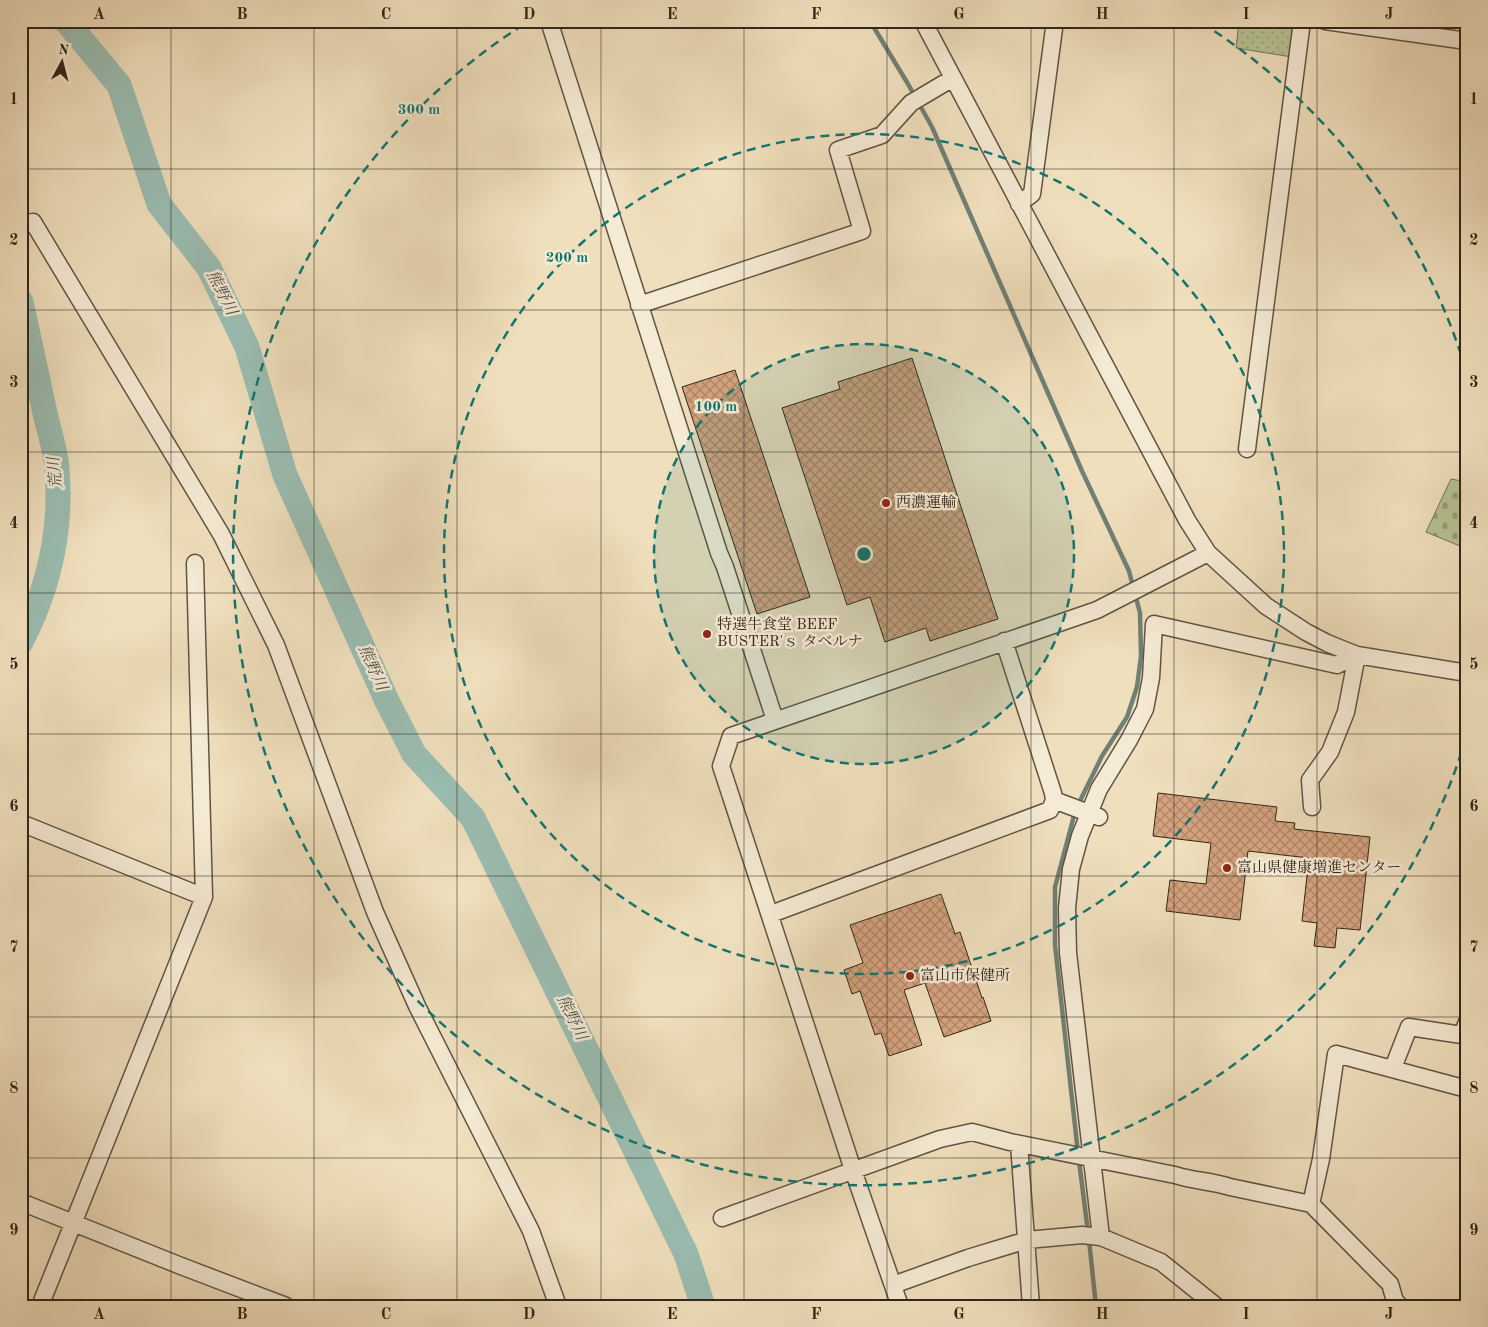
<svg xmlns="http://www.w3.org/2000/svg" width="1488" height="1327" viewBox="0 0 1488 1327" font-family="'Old Standard TT','Noto Serif JP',serif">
<defs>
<pattern id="grass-dots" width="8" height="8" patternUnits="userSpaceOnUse" patternTransform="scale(1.25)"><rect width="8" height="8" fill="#b6c293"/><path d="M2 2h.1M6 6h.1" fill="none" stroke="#959d77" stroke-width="1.8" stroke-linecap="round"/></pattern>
<pattern id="cemetery-stones" width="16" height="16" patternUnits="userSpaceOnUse" patternTransform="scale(1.25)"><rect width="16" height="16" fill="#b6c293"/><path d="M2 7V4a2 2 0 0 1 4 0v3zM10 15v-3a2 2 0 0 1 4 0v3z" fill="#959d77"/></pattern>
<pattern id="building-cross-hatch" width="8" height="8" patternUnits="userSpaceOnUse" patternTransform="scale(1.25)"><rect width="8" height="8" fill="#d6a37e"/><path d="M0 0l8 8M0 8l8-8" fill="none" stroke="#ae8566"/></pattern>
</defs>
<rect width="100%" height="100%" fill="#f0dfbd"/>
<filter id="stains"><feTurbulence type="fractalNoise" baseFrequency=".004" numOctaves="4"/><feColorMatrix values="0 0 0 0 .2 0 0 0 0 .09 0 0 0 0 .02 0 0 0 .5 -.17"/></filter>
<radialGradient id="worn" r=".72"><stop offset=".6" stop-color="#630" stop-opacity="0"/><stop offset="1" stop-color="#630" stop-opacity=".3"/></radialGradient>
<path fill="url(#grass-dots)" stroke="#747458" d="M1239,21H1269L1297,25L1292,57L1236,48Z"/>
<path fill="url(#cemetery-stones)" stroke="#747458" d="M1451,479L1467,482V549L1426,532Z"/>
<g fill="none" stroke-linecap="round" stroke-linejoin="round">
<path stroke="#708076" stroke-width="4.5" d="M870,21L908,84L932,127L1082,471L1129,571L1140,613L1141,656L1137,687L1127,717L1102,756L1078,805
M1075,812L1055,887V945L1078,1153
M1079,1161L1088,1232
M1089,1240L1096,1306"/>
<path stroke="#9abdb2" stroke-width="25" d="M66,21L119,85L159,204L209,268L247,347L285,475L387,701L414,754L473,818L686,1254L703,1306
M21,302C29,339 37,376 45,413C49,432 56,451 57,469C62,530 49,588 21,642"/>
</g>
<path fill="url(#building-cross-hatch)" stroke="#31251c" d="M912,358L998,619L930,641L926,628L885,642L870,597L847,605L782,408L840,389L838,382Z
M735,370L810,597L757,614L682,387Z
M1158,793L1277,807L1275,821L1295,823L1294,829L1370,837L1360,930L1337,928L1335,948L1314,946L1317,923L1302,921L1309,858L1248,851L1240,920L1166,911L1170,880L1206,884L1211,843L1153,836Z
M941,894L955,934L960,932L982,998L983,997L991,1021L944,1037L925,983L904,990L922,1045L889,1056L881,1033L875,1035L860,991L852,994L844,970L863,963L850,925Z"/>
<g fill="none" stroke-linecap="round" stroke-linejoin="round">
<g stroke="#615444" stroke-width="19">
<path id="minor" d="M549,21L719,553L725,567L775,720
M923,21L1187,520L1208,553L1266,606L1306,632L1327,643L1357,655L1467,673
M1325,21L1467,41
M1019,204L1032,194L1055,21
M21,224L33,222L221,534L276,645L375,912L417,1006L531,1231L558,1306
M639,305L862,231L838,150L882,135L911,103L953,78
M1247,449L1302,21
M1054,800L1099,817
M1312,807L1310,780L1330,752L1346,712L1357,655
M21,823L204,897
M771,914L1050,810L1054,800L1053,793L1004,641
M1393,1068L1409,1027L1462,1035L1467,1022
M1019,1144L1031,1306
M21,1202L181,1266L286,1306
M1311,1204L1390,1284L1395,1301L1400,1306
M722,1218L940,1139L972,1132L1010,1142L1175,1175C1193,1181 1212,1181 1230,1187L1311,1204L1321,1159L1336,1054L1467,1089
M1101,1237L1068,953L1067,908L1071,869L1080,836L1099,789L1129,740L1145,709L1151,678L1154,624L1337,665L1357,655
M893,1285L968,1258L1027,1240L1082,1235L1101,1237L1161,1262L1216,1306
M40,1306L204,897L195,563
M900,1306L853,1170L721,766L731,736L1097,610L1208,553"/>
</g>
<use href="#minor" stroke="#f5ead4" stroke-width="16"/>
</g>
<path fill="none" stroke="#31251c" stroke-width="1" stroke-opacity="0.55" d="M171,21V1306M314,21V1306M457,21V1306M601,21V1306M744,21V1306M887,21V1306M1031,21V1306M1174,21V1306M1317,21V1306M21,169H1467M21,310H1467M21,452H1467M21,593H1467M21,734H1467M21,876H1467M21,1017H1467M21,1158H1467"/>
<circle cx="864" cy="554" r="210" fill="#0f766e" fill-opacity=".12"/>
<g fill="none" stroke="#0f766e" stroke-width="2.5" stroke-dasharray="9 6">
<circle cx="864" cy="554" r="210"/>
<circle cx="864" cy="554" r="420"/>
<path d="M1466 738A630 630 0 1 1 526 23M1202 23A630 630 0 0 1 1466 370"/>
</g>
<g fill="#8f2418" stroke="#f5ead4" stroke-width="2">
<circle cx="886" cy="503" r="5"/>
<circle cx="707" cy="634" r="5"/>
<circle cx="1227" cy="868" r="5"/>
<circle cx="910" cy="976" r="5"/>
</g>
<g text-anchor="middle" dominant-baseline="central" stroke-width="5" stroke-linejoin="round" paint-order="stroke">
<g font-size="15" fill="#31251c" stroke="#f5ead4" text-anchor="start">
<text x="896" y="503">西濃運輸</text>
<text x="717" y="625">特選牛食堂 BEEF<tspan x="717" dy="17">BUSTER'ｓ タベルナ</tspan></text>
<text x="1237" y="868">富山県健康増進センター</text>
<text x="920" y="976">富山市保健所</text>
</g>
<g font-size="16" font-style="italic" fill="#505349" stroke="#f5ead4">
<text transform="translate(221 293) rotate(63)">熊野川</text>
<text transform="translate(56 473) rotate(-96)">荒川</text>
<text transform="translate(372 668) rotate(66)">熊野川</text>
<text transform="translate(571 1018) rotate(64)">熊野川</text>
</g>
</g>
<circle cx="864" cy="554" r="8" fill="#0f766e" stroke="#f5ead4" stroke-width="2.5"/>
<g font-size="15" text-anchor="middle" font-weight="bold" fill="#0f766e" stroke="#f5ead4" stroke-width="5" stroke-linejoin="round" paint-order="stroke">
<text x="419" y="114">300 m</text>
<text x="567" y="262">200 m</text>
<text x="716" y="411">100 m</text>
</g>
<rect width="1488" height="1327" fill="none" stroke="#f0dfbd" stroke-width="55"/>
<g transform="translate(62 62) rotate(7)" stroke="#f5ead4" stroke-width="4" paint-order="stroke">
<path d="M0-4L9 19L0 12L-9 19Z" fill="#31251c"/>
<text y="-8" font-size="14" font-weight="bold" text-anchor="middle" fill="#31251c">N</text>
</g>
<rect x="28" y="28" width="1432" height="1272" fill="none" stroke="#31251c" stroke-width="2"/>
<g font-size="16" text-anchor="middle" font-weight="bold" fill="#31251c">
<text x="99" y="19">A</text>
<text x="242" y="19">B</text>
<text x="386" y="19">C</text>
<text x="529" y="19">D</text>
<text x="672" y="19">E</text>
<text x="816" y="19">F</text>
<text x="959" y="19">G</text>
<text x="1102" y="19">H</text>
<text x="1246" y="19">I</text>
<text x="1389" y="19">J</text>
<text x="14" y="104">1</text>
<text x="1474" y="104">1</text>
<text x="14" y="245">2</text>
<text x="1474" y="245">2</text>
<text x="14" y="387">3</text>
<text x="1474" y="387">3</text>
<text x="14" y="528">4</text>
<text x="1474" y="528">4</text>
<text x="14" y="669">5</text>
<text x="1474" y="669">5</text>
<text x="14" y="811">6</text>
<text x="1474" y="811">6</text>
<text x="14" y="952">7</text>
<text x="1474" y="952">7</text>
<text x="14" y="1093">8</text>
<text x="1474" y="1093">8</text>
<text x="14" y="1235">9</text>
<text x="1474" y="1235">9</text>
<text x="99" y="1319">A</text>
<text x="242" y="1319">B</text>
<text x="386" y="1319">C</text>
<text x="529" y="1319">D</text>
<text x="672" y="1319">E</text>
<text x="816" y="1319">F</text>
<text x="959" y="1319">G</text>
<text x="1102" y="1319">H</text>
<text x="1246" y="1319">I</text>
<text x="1389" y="1319">J</text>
</g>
<rect width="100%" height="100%" filter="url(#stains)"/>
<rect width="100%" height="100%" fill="url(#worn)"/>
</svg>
